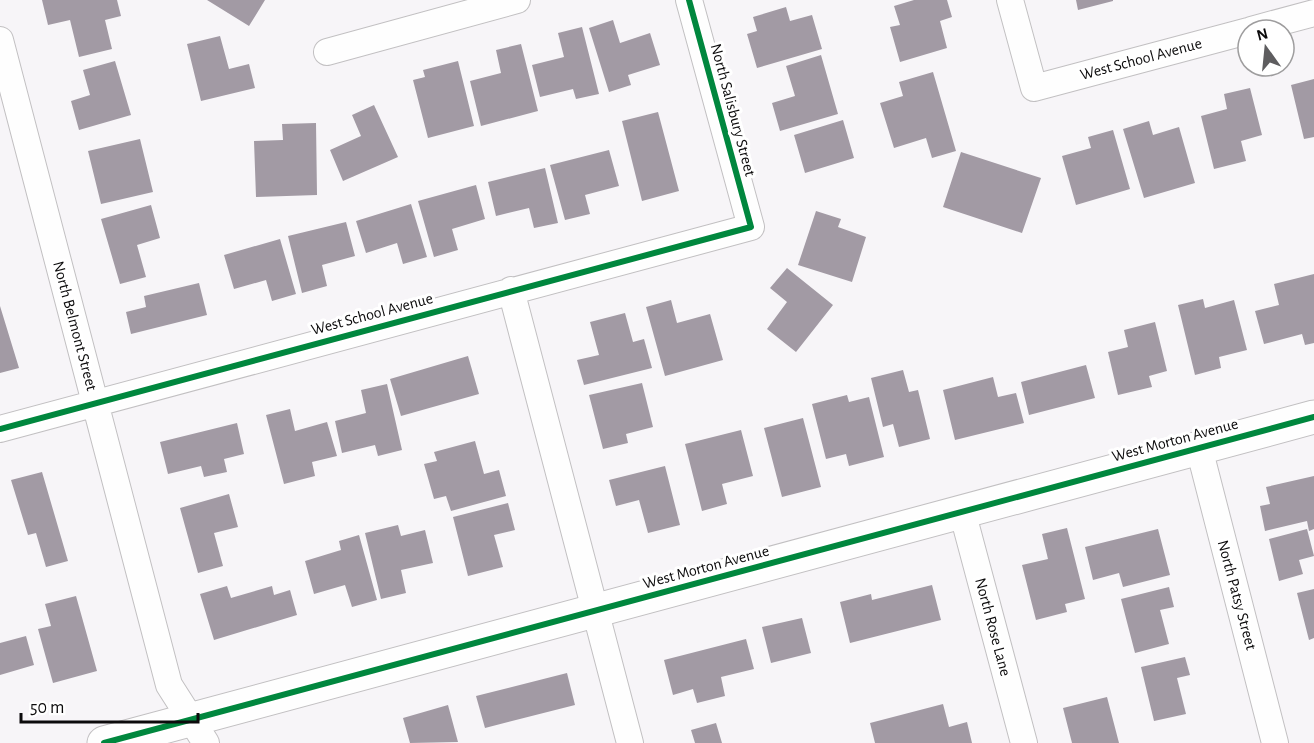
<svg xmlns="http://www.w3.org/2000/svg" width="1314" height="743" viewBox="0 0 1314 743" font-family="'Alegreya Sans',sans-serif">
<rect width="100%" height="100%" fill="#f7f5f8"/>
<path fill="#a29aa4" d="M42,0H117L121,16L105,20L112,49L79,57L70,20L48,25Z
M207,0H265L249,26Z
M914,0H947L952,17L940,21L947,48L900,62L890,27L900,25L894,6Z
M1076,0H1113V1L1078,10Z
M786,7L790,21L812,15L822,49L757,68L747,34L757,31L753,17Z
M613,20L620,43L650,33L660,65L628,75L631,85L609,92L589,28Z
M582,27L599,94L576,99L573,89L540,97L532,65L564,57L558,33Z
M220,36L229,69L249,64L255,88L201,101L187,44Z
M521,44L538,111L481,126L470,81L501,73L496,50Z
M821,55L838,114L780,131L772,103L795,96L786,66Z
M115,61L131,115L79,130L71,101L90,95L83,70Z
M458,61L474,126L428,138L413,80L425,77L423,70Z
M933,72L956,151L932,158L926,138L894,148L880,103L903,96L899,82Z
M1314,79V137L1304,139L1291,85Z
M1250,88L1262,135L1241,141L1246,161L1214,169L1201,116L1227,109L1224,94Z
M374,105L398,157L343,181L330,150L361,136L352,115Z
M658,112L679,191L642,201L622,121Z
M843,120L854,158L805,173L794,135Z
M1149,121L1153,135L1179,127L1195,183L1144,198L1123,129Z
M316,123L317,195L256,197L254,141L283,140L282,124Z
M1113,130L1130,189L1076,205L1062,156L1091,148L1088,137Z
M140,139L153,192L101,204L88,151Z
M609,150L619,186L585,195L590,214L565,220L550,165Z
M961,152L1041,178L1022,233L943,207Z
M545,168L558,223L534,228L529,208L496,216L488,182Z
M476,185L485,219L452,229L458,250L434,257L418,201Z
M411,204L427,257L403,264L397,243L366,253L356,221Z
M151,205L160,238L137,245L146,277L120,284L101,219Z
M816,211L841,219L838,227L866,237L852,282L798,265Z
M346,222L355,256L322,265L327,286L302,293L288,236Z
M280,239L296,294L272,301L266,280L234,289L224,255Z
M787,268L833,305L796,352L767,329L787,302L770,288Z
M1314,274V343L1305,345L1302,334L1264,344L1255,311L1279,305L1274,284Z
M199,283L207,315L131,334L126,312L146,307L144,296Z
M1203,299L1205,308L1234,300L1247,350L1219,357L1221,368L1195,375L1178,305Z
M671,300L677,323L710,314L723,360L665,376L646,307Z
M0,306L19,368L0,373Z
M625,313L633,342L644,339L652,368L584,385L577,360L599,355L590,322Z
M1155,322L1167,371L1149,376L1152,387L1118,395L1108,352L1128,347L1124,330Z
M468,356L479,394L401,416L390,379Z
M1086,365L1095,398L1029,415L1021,382Z
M903,370L909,392L918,390L930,439L899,447L893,424L883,427L871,378Z
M993,377L998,397L1016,393L1024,423L955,440L943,390Z
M642,383L653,427L626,434L628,443L603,449L589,395Z
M387,384L402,450L378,456L375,445L342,453L335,421L366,413L361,390Z
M847,395L849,402L869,397L884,457L849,466L846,454L826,459L812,404Z
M290,409L295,431L327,422L337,456L312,462L315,476L284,484L266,415Z
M803,418L821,487L782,497L764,428Z
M237,423L244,454L224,459L227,472L204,477L201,466L168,474L160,442Z
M741,430L753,476L722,484L727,504L702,511L685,444Z
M475,441L484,474L499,470L506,496L451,511L446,496L434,499L424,464L437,461L434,452Z
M665,466L680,525L648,533L639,500L616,506L609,480Z
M42,472L68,561L46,567L36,533L28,535L11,480Z
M1314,476V529L1309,531L1307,521L1265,531L1260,506L1270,504L1266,487Z
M229,494L238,527L214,533L223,566L198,573L180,508Z
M508,503L515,530L494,535L503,567L468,576L453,517Z
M398,525L401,536L425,530L433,563L401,570L406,593L381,599L365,533Z
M1067,528L1085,599L1065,604L1067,612L1036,620L1022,565L1048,559L1042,534Z
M1158,529L1170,575L1123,587L1119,573L1093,580L1085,547Z
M1307,529L1314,556L1299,560L1303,574L1279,581L1269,539Z
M359,535L377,600L352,607L345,585L314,594L305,561L341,550L339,541Z
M932,585L941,620L850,643L840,602L871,594L872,600Z
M227,586L231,598L272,586L274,595L290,590L297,615L214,640L200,594Z
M1169,587L1174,607L1160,610L1169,644L1135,653L1121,599Z
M1314,589V638L1309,640L1297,593Z
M76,596L97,671L53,683L38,629L51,626L45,604Z
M802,618L811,653L771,663L762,627Z
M26,636L34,665L0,675V643Z
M746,639L754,669L721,677L725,696L697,703L693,689L673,695L664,660Z
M1185,657L1190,675L1177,678L1186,714L1154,721L1141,667Z
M567,673L575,705L485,728L476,696Z
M1107,697L1119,743H1072L1063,708Z
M943,704L949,727L967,722L972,743H875L870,723Z
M448,705L458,742L410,743L403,718Z
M716,723L722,743H695L691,730Z"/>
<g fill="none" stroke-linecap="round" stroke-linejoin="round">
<g stroke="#c2c0c2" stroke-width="28">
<path id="minor" d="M1010,0L1034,88L1248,31
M1251,30L1314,13
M0,40L169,685L206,743
M327,52L517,0
M511,290L630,743
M0,429L751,227L689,0
M1199,448L1275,743
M962,511L1024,743"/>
</g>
<g stroke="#c2c0c2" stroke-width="35">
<path id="secondary" d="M104,743L1314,417"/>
</g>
<use href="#minor" stroke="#fefefe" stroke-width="26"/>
<use href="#secondary" stroke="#fefefe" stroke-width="33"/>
<g stroke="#fff" stroke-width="10">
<path id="cycleway" d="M0,429L751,227L689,0
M104,743L1314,417"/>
</g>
<use href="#cycleway" stroke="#00873e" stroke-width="6"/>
</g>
<g text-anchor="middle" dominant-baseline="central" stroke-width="6" stroke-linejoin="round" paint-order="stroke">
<g font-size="16" fill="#0c0b0c" stroke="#fff">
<text transform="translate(1141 59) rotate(-15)">West School Avenue</text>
<text transform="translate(733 110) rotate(75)">North Salisbury Street</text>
<text transform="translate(372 314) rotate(-15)">West School Avenue</text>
<text transform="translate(75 326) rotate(75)">North Belmont Street</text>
<text transform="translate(1175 440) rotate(-15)">West Morton Avenue</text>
<text transform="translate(706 567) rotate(-15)">West Morton Avenue</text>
<text transform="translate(1237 595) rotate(75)">North Patsy Street</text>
<text transform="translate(993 627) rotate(75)">North Rose Lane</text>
</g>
</g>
<g transform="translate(1266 48) rotate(345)"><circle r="28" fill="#ffffff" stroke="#9e9d9e" stroke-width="1.5"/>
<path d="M0-4.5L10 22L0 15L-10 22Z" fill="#5e5d5f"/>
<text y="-9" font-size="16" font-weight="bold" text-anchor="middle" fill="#0c0b0c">N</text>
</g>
<path d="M21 713v9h177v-9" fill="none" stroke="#0c0b0c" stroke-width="3"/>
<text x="30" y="713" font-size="18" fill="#0c0b0c" stroke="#ffffff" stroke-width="4.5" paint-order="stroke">50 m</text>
</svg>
